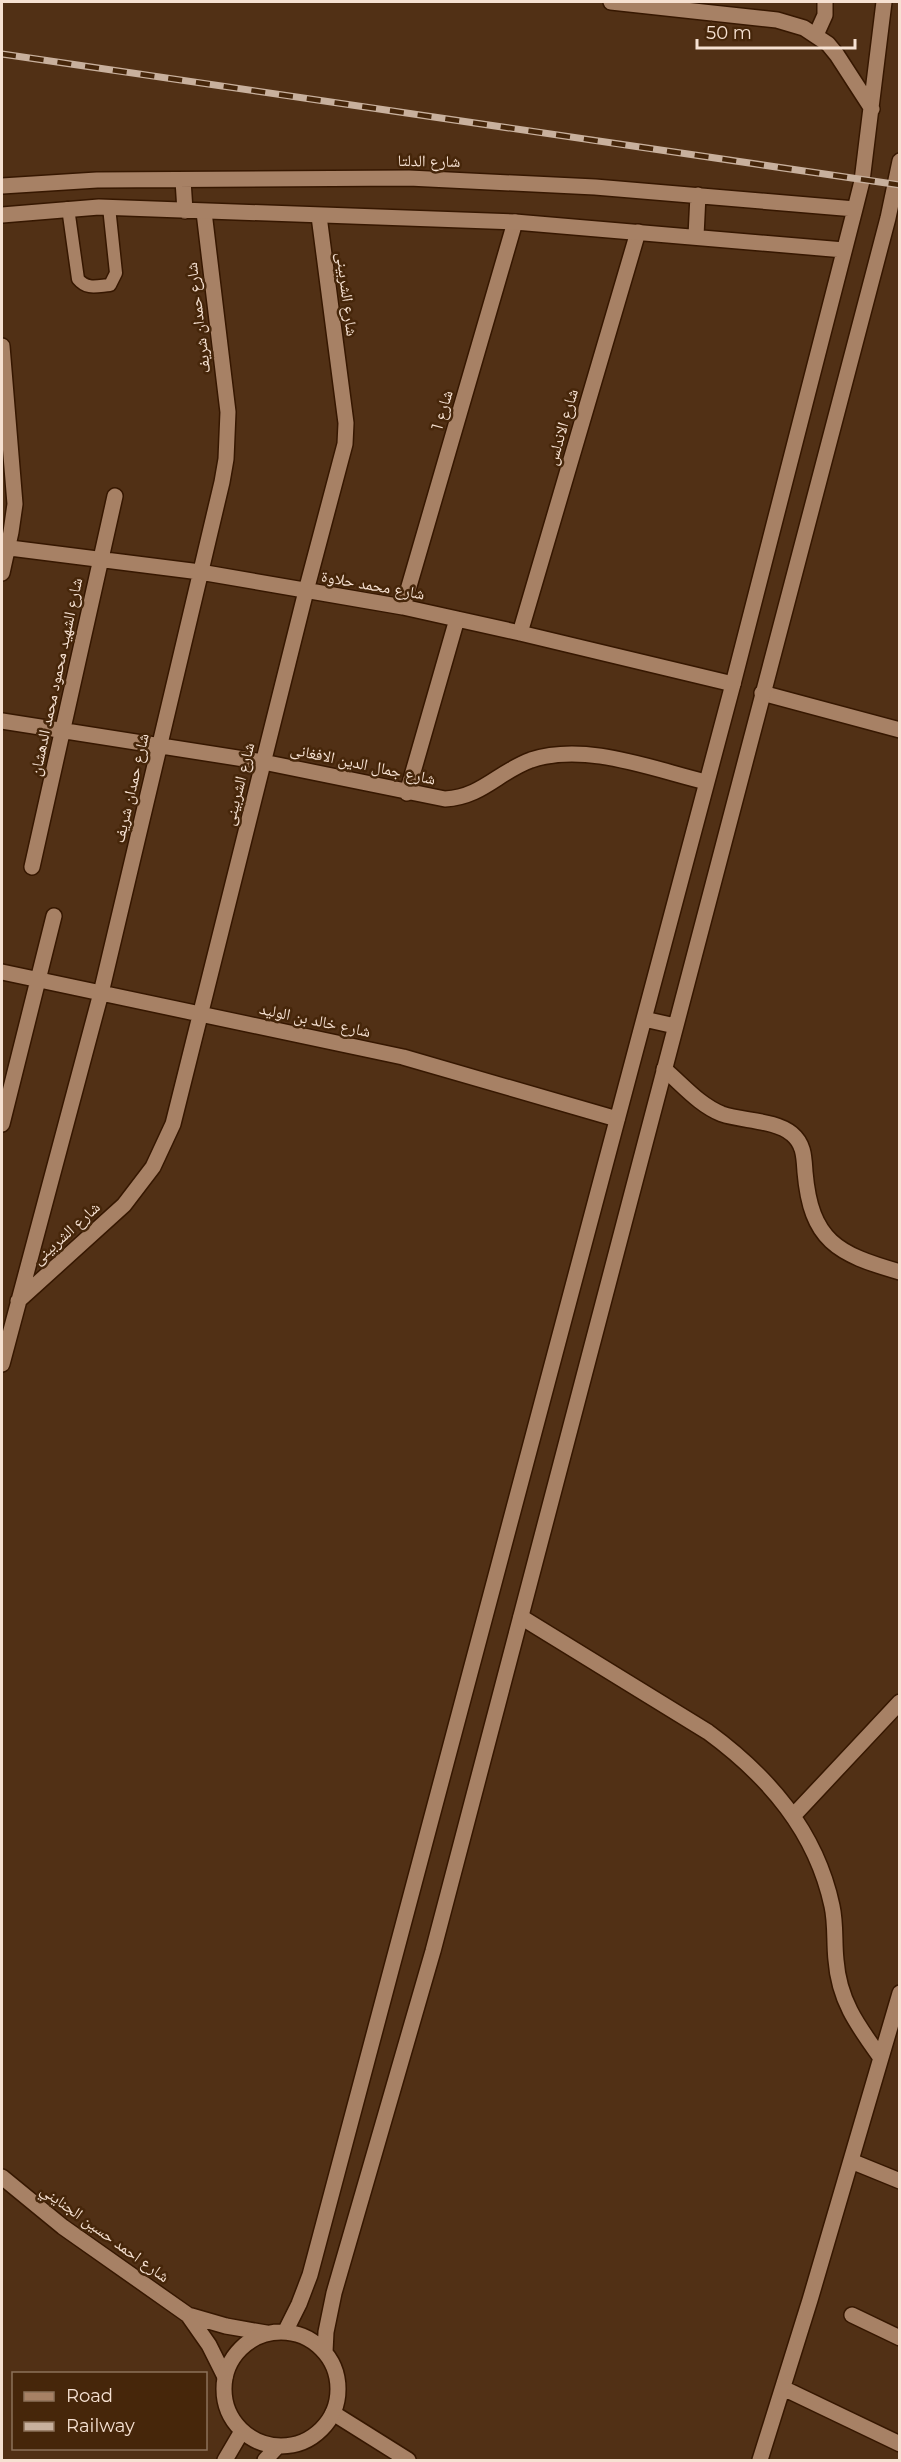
<svg xmlns="http://www.w3.org/2000/svg" width="901" height="2462" viewBox="0 0 901 2462" font-family="Montserrat,'Noto Naskh Arabic',sans-serif">
<rect width="100%" height="100%" fill="#513015"/>
<g fill="none" stroke-linecap="round" stroke-linejoin="round">
<g stroke="#361700" stroke-width="15">
<path id="lane" d="M68,208L78,279C87,290 97,286 110,285L116,273L109,207"/>
</g>
<g stroke="#361700" stroke-width="18">
<path id="street" d="M2,346L15,504L11,532L2,573
M2,547L200,572L403,607L520,633L733,684
M403,607L515,222
M520,633L638,232
M762,693L900,730
M2,721L263,762L445,799C482,797 498,772 531,760C586,742 652,769 706,782
M407,793L457,619
M32,867L115,496
M2,972L403,1057L617,1119
M664,1069C682,1084 699,1105 722,1114C742,1121 776,1120 792,1134C804,1144 804,1157 805,1172C811,1241 837,1254 900,1272
M2,1124L54,916
M18,1301L124,1205L153,1167L173,1124L306,591L345,444L346,423L319,216
M2,1364L101,993L222,482L226,459L228,412L204,212
M521,1617L708,1732C768,1776 816,1831 832,1906C836,1924 834,1942 836,1960C839,2001 858,2026 881,2058
M794,1815L900,1702
M851,2161L900,2181
M2,2177L63,2227L188,2315L226,2326L266,2333
M188,2315L209,2345L225,2377
M852,2315L900,2338
M783,2388L900,2444
M333,2413L408,2460
M760,2460L810,2300L900,1993"/>
</g>
<g stroke="#361700" stroke-width="18">
<path id="secondary" d="M611,2L777,20L804,28L828,44L837,55L872,109
M816,35L825,15V2
M183,180L185,211
M2,186L97,180L409,178L595,187L855,209
M2,215L99,207L515,222L844,250
M696,236L698,195
M644,1019L675,1026
M285,2332L299,2304L310,2275L733,684L855,209L862,181L884,2
M224 2389a57 57 0 1 1 114 0a57 57 0 1 1-114 0Z
M325,2352L326,2332L334,2293L433,1951L888,218L900,161
M225,2460L242,2431
M265,2460L278,2446"/>
</g>
<use href="#lane" stroke="#a78165" stroke-width="12"/>
<use href="#street" stroke="#a78165" stroke-width="15"/>
<use href="#secondary" stroke="#a78165" stroke-width="15"/>
<g stroke="#c8b09d" stroke-width="7">
<path id="rail" d="M2,54L900,185"/>
</g>
<use href="#rail" stroke="#46260a" stroke-width="4.5" stroke-dasharray="14" stroke-linecap="butt"/>
</g>
<g text-anchor="middle" dominant-baseline="central" stroke-width="5" stroke-linejoin="round" paint-order="stroke">
<g font-size="16" fill="#f6e1d2" stroke="#46260a">
<text transform="translate(429 161) rotate(1)">شارع الدلتا</text>
<text transform="translate(347 294) rotate(83)">شارع الشربينى</text>
<text transform="translate(198 318) rotate(-97)">شارع حمدان شريف</text>
<text transform="translate(442 410) rotate(-74)">شارع 1</text>
<text transform="translate(562 427) rotate(-74)">شارع الاندلس</text>
<text transform="translate(373 585) rotate(10)">شارع محمد حلاوة</text>
<text transform="translate(56 677) rotate(-78)">شارع الشهيد محمود محمد الدهشان</text>
<text transform="translate(363 764) rotate(12)">شارع جمال الدين الافغانى</text>
<text transform="translate(239 784) rotate(-76)">شارع الشربينى</text>
<text transform="translate(131 788) rotate(-77)">شارع حمدان شريف</text>
<text transform="translate(315 1020) rotate(12)">شارع خالد بن الوليد</text>
<text transform="translate(66 1233) rotate(-42)">شارع الشربينى</text>
<text transform="translate(105 2233) rotate(36)">شارع احمد حسين الجنايني</text>
</g>
</g>
<rect width="901" height="2462" fill="none" stroke="#f6e1d2" stroke-width="6"/>
<rect x="12" y="2372" width="195" height="78" fill="#46260a" stroke="#8c715a" stroke-width="1.5"/>
<rect x="24" y="2392" width="30" height="9" fill="#a78165" stroke="#8c715a" stroke-width="1.5"/>
<text x="66" y="2402" font-size="18" fill="#f6e1d2">Road</text>
<rect x="24" y="2422" width="30" height="9" fill="#c8b09d" stroke="#8c715a" stroke-width="1.5"/>
<text x="66" y="2432" font-size="18" fill="#f6e1d2">Railway</text>
<path d="M697 39v9h158v-9" fill="none" stroke="#f6e1d2" stroke-width="3"/>
<text x="706" y="39" font-size="18" fill="#f6e1d2" stroke="#46260a" stroke-width="4.5" paint-order="stroke">50 m</text>
</svg>
